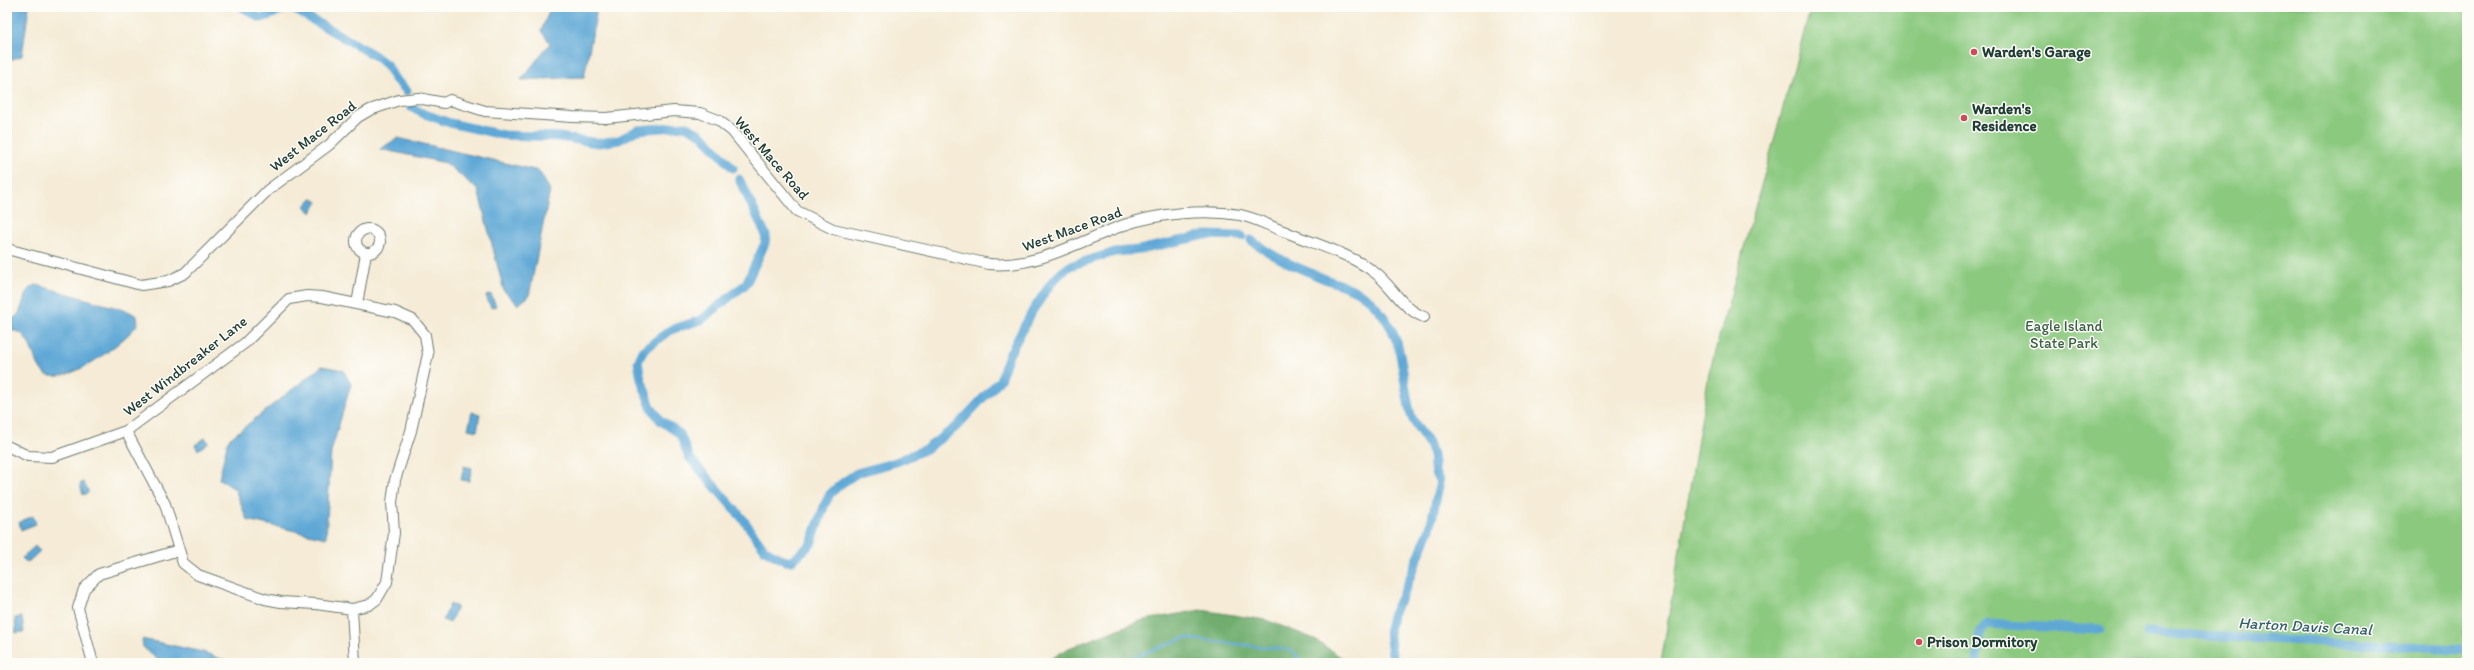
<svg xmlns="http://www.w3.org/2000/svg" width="2474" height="670" viewBox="0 0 2474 670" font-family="Itim,sans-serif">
<rect width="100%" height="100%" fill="#fdfcf7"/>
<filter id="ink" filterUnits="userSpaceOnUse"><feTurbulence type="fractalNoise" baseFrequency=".025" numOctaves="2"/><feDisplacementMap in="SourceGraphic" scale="8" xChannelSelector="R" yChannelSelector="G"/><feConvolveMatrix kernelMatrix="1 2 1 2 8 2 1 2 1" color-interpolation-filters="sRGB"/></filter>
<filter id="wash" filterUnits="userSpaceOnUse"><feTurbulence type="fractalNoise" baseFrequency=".012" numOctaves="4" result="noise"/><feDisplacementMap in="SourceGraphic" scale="16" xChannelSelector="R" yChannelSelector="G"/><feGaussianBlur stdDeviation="0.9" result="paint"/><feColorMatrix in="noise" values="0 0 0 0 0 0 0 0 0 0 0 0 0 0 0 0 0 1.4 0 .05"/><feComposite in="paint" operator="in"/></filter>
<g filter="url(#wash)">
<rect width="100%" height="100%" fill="#f5ebd6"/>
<path fill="#8bc97f" stroke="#55835a" d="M1811,7H2467V663H1661L1709,373Z"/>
<path fill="#70ad6e" stroke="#487551" d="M1201,610L1266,620L1312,638L1350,663H1044L1069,648L1139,621Z"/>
<path fill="#5ea8d6" stroke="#3e7285" d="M7,7H29L22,56L7,61Z
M551,7H595L596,15L584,77L521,80L550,43L541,31Z
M398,138L539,171L550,190L529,296L518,305L504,291L478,190L446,163L380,149Z
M312,198L318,202L311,213L305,206Z
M37,285L128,311L137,316L138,324C125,341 70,385 47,375C32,368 32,323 7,332V320C28,319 18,287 37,285Z
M491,294L496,306L491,308L486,296Z
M322,366L343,370L351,384L331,452L326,538L247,520L235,489L219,479L228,440Z
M472,412L480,414L477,431L468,429Z
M205,438L209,442L198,450L195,445Z
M464,466L472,468L469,481L461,480Z
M83,482L88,490V493L83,495L80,484Z
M33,516L36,524L21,530L19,522Z
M35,546L40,551L27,563L22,558Z
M450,604L457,607L450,623L443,620Z
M22,617L24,632L16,633L15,618Z
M142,639L203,652L232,663H161L143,647Z"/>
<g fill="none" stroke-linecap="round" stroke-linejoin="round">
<path stroke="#5ea8d6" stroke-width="2.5" d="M1118,663L1184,638L1290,650L1305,663"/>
<path stroke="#5ea8d6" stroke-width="9" d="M242,7L260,18C271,18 281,6 292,8L374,55L387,65L394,78L407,91
M411,107L422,113L450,123L503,135L559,137L599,143L619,140L638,130L685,126L702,135L733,168
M739,179L766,235L765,243L746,284L701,320L673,329L662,336L643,351L638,362L641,379L651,407L660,420L680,434L689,457L743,519L765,550L785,561H792L811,544L825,504L830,494L841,484L857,473L896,462L926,449L956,427L1000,380L1009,355L1033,310L1052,282L1062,272L1070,266L1115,252L1139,250L1205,235L1242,236
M1251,240C1271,256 1296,267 1320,277C1337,284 1359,289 1372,302C1408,340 1399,370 1411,415C1415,428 1428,438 1432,452C1436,463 1431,470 1439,480
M2146,633L2462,649
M1393,663L1389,630L1392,616L1405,590L1430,528L1439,486
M1976,663L1981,631L1986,624L2100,630"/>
</g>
</g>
<g filter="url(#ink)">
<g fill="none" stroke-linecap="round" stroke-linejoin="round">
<g stroke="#6a7a6d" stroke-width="12">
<path id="minor" d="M356 241a12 12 0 1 1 24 0a12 12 0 1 1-24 0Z
M7,249L141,285L168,281L185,273L268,190L329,145L358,117L370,110L399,100L418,98L444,103L450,100L485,111L572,117L606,118L674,111L700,113L718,120L732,131L797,211L833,229L989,264C1038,268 1079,241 1124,225C1159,213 1204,209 1240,215C1256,218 1271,227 1286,232C1314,244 1349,253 1374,272C1393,286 1401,308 1424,317
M357,304L366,253
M7,446L28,456L52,457L126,431L245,343L289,299L307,296L322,297L395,312L413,320L425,335L428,354L411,431L395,480L392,502L394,533L387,582L377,599L369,605L352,609L316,604L281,602L265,599L198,575L183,563L165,504L126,431
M352,609L355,663
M2467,620V630
M93,663L78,608L84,589L99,574L179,550"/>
</g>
<use href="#minor" stroke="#fff" stroke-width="10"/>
</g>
</g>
<g fill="#d1495b" stroke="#fdfcf7" stroke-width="1.5">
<circle cx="1974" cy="52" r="4"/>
<circle cx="1964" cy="118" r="4"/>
<circle cx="1919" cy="642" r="4"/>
</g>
<g text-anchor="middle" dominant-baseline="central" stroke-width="3" stroke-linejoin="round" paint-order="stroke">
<g font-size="15" font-weight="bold" fill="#1f3d34" stroke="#fdfcf7" text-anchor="start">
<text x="1982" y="52">Warden's Garage</text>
<text x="1972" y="109">Warden's<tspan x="1972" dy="17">Residence</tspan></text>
<text x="1927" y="642">Prison Dormitory</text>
</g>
<g font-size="15" fill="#1f3d34" stroke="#fdfcf7">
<text transform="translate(313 136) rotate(-38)">West Mace Road</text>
<text transform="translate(772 158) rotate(49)">West Mace Road</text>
<text transform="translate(1072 229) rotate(-20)">West Mace Road</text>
<text transform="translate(185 366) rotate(-38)">West Windbreaker Lane</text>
</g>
<g font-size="15" fill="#3a6047" stroke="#fdfcf7">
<text x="2064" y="326">Eagle Island<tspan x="2064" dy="17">State Park</tspan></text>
</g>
<g font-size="16" font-style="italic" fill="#35626d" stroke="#fdfcf7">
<text transform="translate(2305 626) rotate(3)">Harton Davis Canal</text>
</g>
</g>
<rect width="2474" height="670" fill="none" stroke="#fdfcf7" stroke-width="24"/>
</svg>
